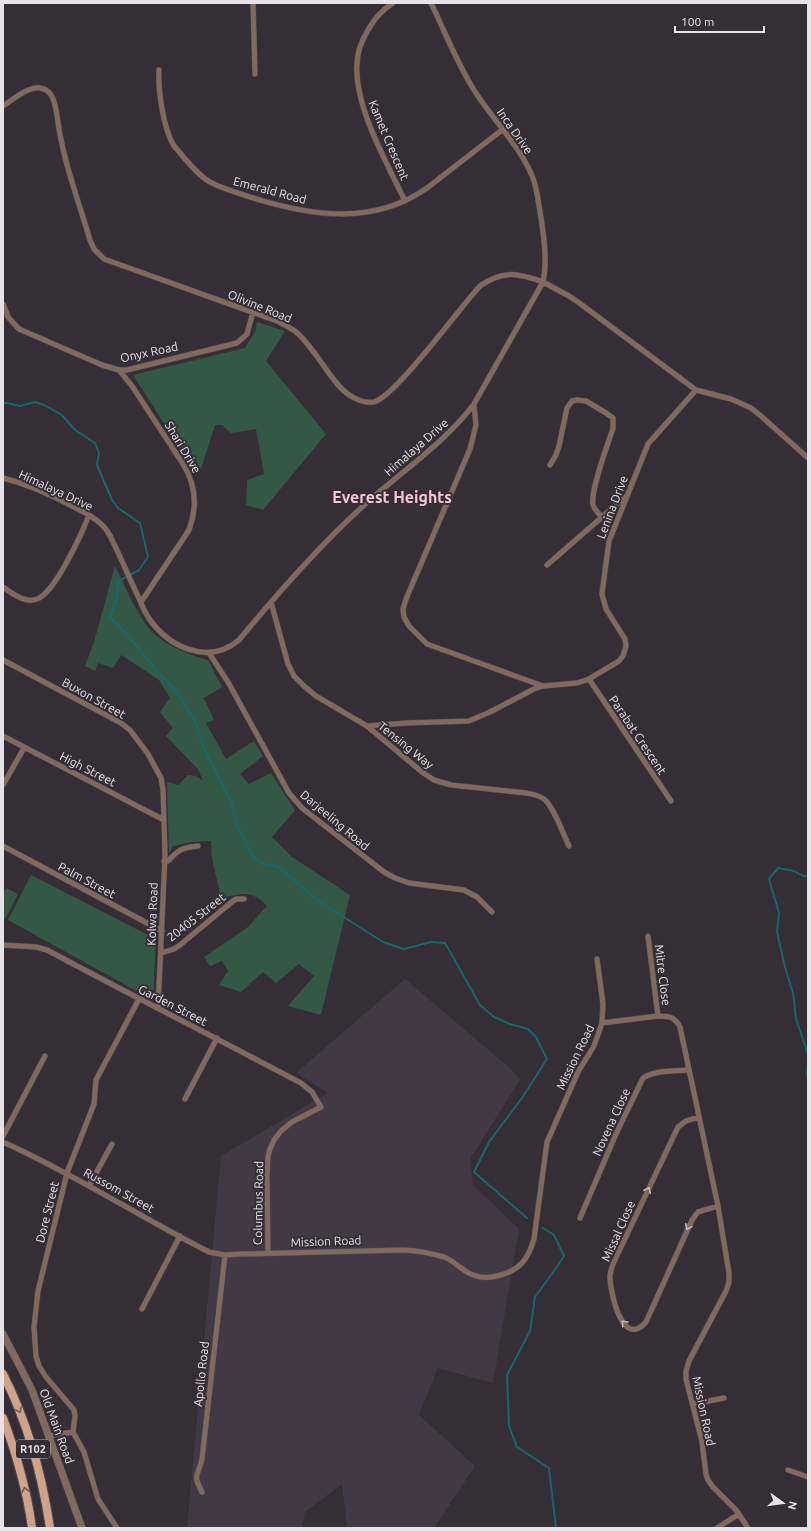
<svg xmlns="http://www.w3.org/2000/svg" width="811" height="1531" viewBox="0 0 811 1531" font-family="Ubuntu,sans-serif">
<rect width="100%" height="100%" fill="#352e36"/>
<path fill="#433946" d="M405,979L510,1068L520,1080L470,1159L473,1185L519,1229L493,1383L438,1368L419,1415L475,1466L434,1528H347L342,1484L305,1512L302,1528H187L221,1156L328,1093L296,1073Z"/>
<path fill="#345846" d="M257,322L285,331L266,361L326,434L263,510L246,505L247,480L264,474L256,429L231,433L222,425H215L201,469H193L133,375L245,348L255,331Z
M115,566C125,586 134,608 147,626C161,644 186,654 208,660L222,687L204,698L214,720L206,723L226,759L254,741L263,756L240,774L249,784L271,773L295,810L272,837L292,857L350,895L321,1015L288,1006L314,976L299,964L276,983L263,972L241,992L219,985L228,971L222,961L210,966L204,957L248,927L267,906C251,889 242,894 221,898L212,858L211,841L191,842L173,846L169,854L167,782L178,785L188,775L196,776L203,781L198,769L166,736L173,728L160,712L170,698L159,680L121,655L113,668L98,663L95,671L85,666L94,642Z
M31,875L156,939L153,1000L8,920Z
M6,888L18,894L5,919L3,918V894Z"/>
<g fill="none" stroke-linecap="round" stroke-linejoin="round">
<path stroke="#15686d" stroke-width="2" d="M3,403H7L20,406L35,402L44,405L62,415L75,430L95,443L99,453L97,465L112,500L118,508L140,523L148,557L139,570L119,581L116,601L110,617L130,638L155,669L176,691L194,719L206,753L231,801L237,825L254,858L266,865L278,866L317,900L383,942L404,949L431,942L445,943L480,1005L494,1017L510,1024L528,1029L536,1037L547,1059L522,1098L489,1142L474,1172L527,1218
M808,876H803L794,871L778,868L769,879L779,913L777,932L785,967L793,993L796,1019L808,1054
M808,1063L807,1073L808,1080
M543,1228L554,1235L564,1256L554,1271L535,1297L530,1331L507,1375L509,1426L517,1447L549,1468L556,1528"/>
<g stroke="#514b52" stroke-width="6">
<path id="minor" d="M253,3L255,74
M393,3C382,10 374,19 368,30C362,40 357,52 357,64C354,106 387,163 405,201
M159,70C158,90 163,128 174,146C185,158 196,174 210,182C222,189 237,192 250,197C310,216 373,226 427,188L502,130
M3,106C14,99 31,83 44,89C54,93 55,106 57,115C62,158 78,199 90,240L94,249L104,259L277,321C283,324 289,327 295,331C311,344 325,370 339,386C347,395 361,404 374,402C395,397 461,306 480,286C502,270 518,273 543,282C547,264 545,244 542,225C540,211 538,195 534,181C523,149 492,119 474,90C457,63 445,32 431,3
M3,304L8,317L19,329L102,365L119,370H127L237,343L247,334L253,312
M119,370L132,386L183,464C196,485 198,506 189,530L141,602
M474,404L476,425L470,449L406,599L403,609L404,617L409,626L427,644L543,686
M550,465L556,455L559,446L567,408L572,401L577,400L586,401L606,413L613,418V428C608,444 590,491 593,505C594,509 599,514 602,517
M3,478C27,484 50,494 72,506C82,511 93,516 101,524C107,529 110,535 113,542C121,558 128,575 136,592C140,600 143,609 148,617C168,647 208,666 239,640C277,594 316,549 361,508C398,474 444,444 474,404L543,282L569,296L578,302L696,390L731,399L751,408L761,416L808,458
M547,565L625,497
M3,587C12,593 25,604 37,599C55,593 82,533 89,515
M271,602L288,664L294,676L303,685L316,696L367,726L422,772L434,780L451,785L526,793C532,794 539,795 544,799C554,807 563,834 569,846
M209,653L228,682L289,793L302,808L384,872L395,878L409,883L464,890L477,897L492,912
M3,660L121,723L130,730L148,754L161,778L163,789L165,855L158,1008
M589,679L671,801
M367,726L406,723L469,721L490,712L534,689L543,686L577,683L589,679L619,661L623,656L626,646L625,639L606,609L602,594L609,541L648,444L696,390
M3,736L164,820
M3,785L24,748
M3,846L162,931
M164,861H168C179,849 182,848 198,846
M648,936L658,1016
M3,945L36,947L47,950C131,995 216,1038 301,1083L312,1092L321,1107L292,1122L281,1131L274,1140L270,1149L268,1157L267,1175L268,1253
M161,953L174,949L180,945L233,901L236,899H244
M597,959L603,1004L602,1023
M185,1099L217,1038
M699,1117L686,1121L678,1127L613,1264C612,1268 610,1272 610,1276C610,1291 622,1350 646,1322L692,1220L698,1212L718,1206
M3,1136L45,1056
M3,1142C74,1174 140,1217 209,1252L225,1255L241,1254L404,1250C417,1251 431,1253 444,1257C455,1261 462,1271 473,1275C481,1278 489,1278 497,1276C519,1271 528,1260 534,1239L547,1142L578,1072L594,1046L602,1023L658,1016C669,1016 675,1017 680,1027L718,1206L729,1273V1282L726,1291L689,1361L686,1371V1379L702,1442L706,1474L708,1480L713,1487L736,1510L748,1528
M89,1186L112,1144
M580,1218L616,1134L643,1078C655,1070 675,1071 689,1070
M142,1309L180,1236
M693,1404L724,1398
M73,1432L75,1416L74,1410L46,1377L39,1366L36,1356L34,1327L38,1291L67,1173L94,1104L96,1080L139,999
M73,1432L84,1452L98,1499L117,1528
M49,1436L73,1432
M788,1470L808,1477
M202,1492C192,1473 198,1477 202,1459L225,1255
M717,1528L739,1514"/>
</g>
<g stroke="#514b52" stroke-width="8">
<path id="tertiary" d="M3,1334L32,1390L82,1528"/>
</g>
<g stroke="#514b52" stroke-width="10">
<path id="primary" d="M3,1374C28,1423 42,1474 50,1528
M3,1418C16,1453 27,1490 32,1528"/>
</g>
<use href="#minor" stroke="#806a5e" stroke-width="5"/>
<use href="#tertiary" stroke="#806a5e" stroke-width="7"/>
<use href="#primary" stroke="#cfa28a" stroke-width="8"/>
</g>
<defs><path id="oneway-chevron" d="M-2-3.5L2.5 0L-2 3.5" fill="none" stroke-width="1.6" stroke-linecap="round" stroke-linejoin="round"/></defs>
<g stroke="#c2b8b7">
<use href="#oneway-chevron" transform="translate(648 1190) rotate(-65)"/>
<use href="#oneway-chevron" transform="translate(688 1227) rotate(114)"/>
<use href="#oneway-chevron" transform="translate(624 1323) rotate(-133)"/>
</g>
<g stroke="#735c58">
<use href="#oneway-chevron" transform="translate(19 1410) rotate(69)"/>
<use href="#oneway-chevron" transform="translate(25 1490) rotate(-104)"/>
</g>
<g text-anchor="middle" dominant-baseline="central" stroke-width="4" stroke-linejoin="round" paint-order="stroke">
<rect fill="#352e36" stroke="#b1acb2" stroke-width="1" x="16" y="1440" width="34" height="18" rx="3"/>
<g font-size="11" font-weight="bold" fill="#e6e2e7">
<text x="33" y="1449">R102</text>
</g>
<g font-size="12" fill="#e6e2e7" stroke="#352e36">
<text transform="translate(515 131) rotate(55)">Inca Drive</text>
<text transform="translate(389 140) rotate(67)">Kamet Crescent</text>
<text transform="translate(270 190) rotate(15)">Emerald Road</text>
<text transform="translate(260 306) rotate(22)">Olivine Road</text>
<text transform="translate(149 352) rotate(-12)">Onyx Road</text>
<text transform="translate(183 447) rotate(59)">Shari Drive</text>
<text transform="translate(416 447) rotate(-41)">Himalaya Drive</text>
<text transform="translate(56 490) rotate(25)">Himalaya Drive</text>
<text transform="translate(612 507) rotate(-69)">Lenina Drive</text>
<text transform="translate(94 698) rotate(29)">Buxon Street</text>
<text transform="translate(638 735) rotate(56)">Parabat Crescent</text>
<text transform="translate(406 745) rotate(39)">Tensing Way</text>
<text transform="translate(88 769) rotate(27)">High Street</text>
<text transform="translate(335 820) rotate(40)">Darjeeling Road</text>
<text transform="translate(87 880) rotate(28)">Palm Street</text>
<text transform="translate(152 914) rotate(-88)">Kolwa Road</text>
<text transform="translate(196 917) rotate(-38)">20405 Street</text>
<text transform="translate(663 975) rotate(83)">Mitre Close</text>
<text transform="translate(173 1005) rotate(27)">Garden Street</text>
<text transform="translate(575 1057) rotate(-64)">Mission Road</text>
<text transform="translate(611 1122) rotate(-65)">Novena Close</text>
<text transform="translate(119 1190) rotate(29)">Russom Street</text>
<text transform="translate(258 1203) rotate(-89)">Columbus Road</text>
<text transform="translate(47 1212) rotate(-76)">Dore Street</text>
<text transform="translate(618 1231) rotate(-66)">Missal Close</text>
<text transform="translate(326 1241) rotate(-2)">Mission Road</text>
<text transform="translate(201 1374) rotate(-84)">Apollo Road</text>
<text transform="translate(704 1411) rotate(78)">Mission Road</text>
<text transform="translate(57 1426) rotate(70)">Old Main Road</text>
</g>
<g font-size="16" font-weight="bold" fill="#f8c6d4" stroke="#352e36">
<text x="392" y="497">Everest Heights</text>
</g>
</g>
<rect width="811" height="1531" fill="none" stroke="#e6e2e7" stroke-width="8"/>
<g transform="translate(783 1503) rotate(104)" stroke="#352e36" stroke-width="3" paint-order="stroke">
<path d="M0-3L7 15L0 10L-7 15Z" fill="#e6e2e7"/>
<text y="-6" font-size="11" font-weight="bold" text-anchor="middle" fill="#e6e2e7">N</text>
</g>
<path d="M675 26v6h89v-6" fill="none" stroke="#e6e2e7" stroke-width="2"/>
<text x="681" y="26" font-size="12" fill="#e6e2e7" stroke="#352e36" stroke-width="3" paint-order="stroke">100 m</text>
</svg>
